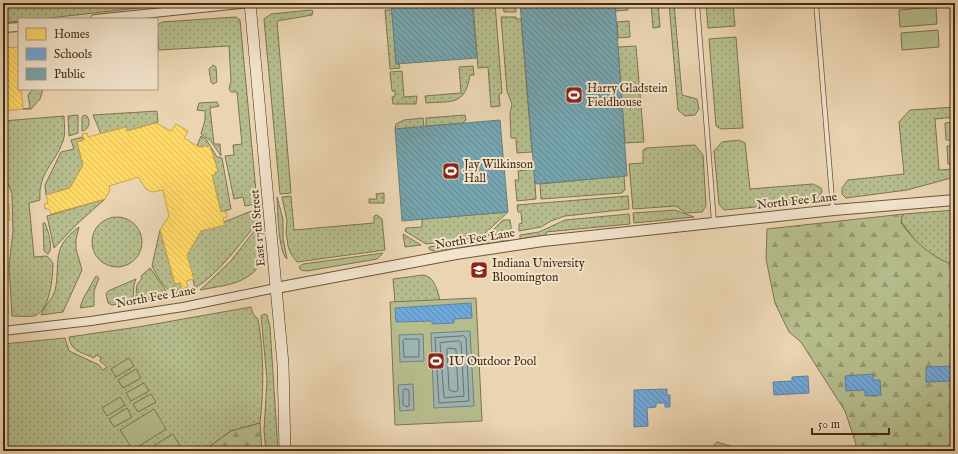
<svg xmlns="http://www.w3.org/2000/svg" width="958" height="454" viewBox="0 0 958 454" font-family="'IM FELL English',serif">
<defs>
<pattern id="grass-dots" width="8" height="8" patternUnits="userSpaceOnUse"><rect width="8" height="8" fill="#b6bd8d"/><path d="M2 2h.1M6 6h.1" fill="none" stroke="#969a72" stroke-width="1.8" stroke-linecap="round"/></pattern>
<pattern id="forest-firs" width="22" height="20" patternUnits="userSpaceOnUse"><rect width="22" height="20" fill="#b6bd8d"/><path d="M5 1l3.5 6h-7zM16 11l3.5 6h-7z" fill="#969a72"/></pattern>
<pattern id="homes-back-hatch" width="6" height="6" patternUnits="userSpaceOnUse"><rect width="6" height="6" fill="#ffd966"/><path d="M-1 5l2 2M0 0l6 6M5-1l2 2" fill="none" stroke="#dcba57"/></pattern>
<pattern id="schools-back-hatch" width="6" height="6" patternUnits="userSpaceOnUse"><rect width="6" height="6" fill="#6fa8dc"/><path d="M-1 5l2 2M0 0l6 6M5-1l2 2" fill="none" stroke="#5d89b1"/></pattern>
<pattern id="public-back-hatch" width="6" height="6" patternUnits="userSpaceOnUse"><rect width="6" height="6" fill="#76a5af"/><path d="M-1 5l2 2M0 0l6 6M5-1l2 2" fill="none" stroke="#63878d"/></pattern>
</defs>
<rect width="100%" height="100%" fill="#ead4b1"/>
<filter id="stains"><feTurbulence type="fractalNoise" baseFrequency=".005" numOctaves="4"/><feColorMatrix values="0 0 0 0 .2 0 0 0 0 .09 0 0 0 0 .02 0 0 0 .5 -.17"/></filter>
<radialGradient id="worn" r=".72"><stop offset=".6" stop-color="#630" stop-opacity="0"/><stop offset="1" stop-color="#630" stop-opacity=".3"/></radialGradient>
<path fill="url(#grass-dots)" stroke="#7e744e" d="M3,3H183L40,19H19V21L3,23Z
M473,3H495L502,93L499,94L500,106L491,107L488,67L478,68Z
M503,3H515L516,12H504Z
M615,3H628V10L616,11Z
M651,3H658L660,27L653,28Z
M669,3H674L682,95L697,99L699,109L695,115L685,116L678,110Z
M706,3H733L735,26L708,28Z
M311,10L313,11L312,15L277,21L291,193L280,194L264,19L271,14Z
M385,10H392L396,64H399L400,68L390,69Z
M236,17L240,20L257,202L255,204L245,206L243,197L234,199L225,156L234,155L233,145L242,144L237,92H231L229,89L231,81L229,46L159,50L157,28L159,24L162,22Z
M501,17H516V19H521L532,152L517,153L516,138H511L510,113L512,104L507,91Z
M629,21L630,37L618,38L617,22Z
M736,37L743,128L721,129L716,126L709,39Z
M636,46L644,142L625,143L618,47Z
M213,65L216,67L217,82L213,84L211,82L209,69Z
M473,66L474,75H470C465,106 452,101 426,103L425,96L461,93L459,67Z
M402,71L404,97L417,96L416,104H393L392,97L395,96V91H392L390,72Z
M33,89H43L40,99L31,109H23L30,108L28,95Z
M217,102L219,106L210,108L214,144H220L221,156L210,140L201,134L205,120V111L197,110L199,103Z
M955,107V117L935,119L939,170L955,169V177L907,190L846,198L842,194V188L848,180L904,174L899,122L910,110Z
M157,111L158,122L156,123L127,131L126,127L101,134L93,115Z
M78,115V133L69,136L68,116Z
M84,115L87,116C91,122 89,130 82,131V117Z
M465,115L466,120L464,121V123L426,126V118Z
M64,116C64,123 66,133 63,141C55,164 38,172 40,200L29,203L34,257L47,256L53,263C53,276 50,312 34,316C27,317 19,316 12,316L9,266L13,232L12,194L3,170V121Z
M423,118L424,127L395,129L396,124L404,120Z
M201,136L206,139L217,157L222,158L231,209L221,212L212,175L216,174L215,172L218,171L210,146L204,148L203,146L199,147L197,146Z
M83,137L84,140L77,142L83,165L70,188L46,195L45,185L61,152L74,149L71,140Z
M739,140L745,143L750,189L813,184L821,188L822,191L818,201L724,210L719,204L714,151L722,142Z
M695,145L703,155L706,206L702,212L686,213L676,206L633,209L629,164L643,163V150L647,148Z
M534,169L536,199L517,201L515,180H519L518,171Z
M624,176L625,190L622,193L541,199L540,184Z
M384,193V203H369V199H377L376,194Z
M291,196L294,230L374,223V216L377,215L382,219L385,250L297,262L291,254L288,246L286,232L287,221L282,197Z
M628,196L629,209L565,216L551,221L541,227L519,231V224L522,223L521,212H518L517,205Z
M277,197L283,219V238L287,259C278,251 278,211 277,197Z
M105,199L77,224L54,248L47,216Z
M254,210L257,211L258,222C240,243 219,274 195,288L187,255L201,231L224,225V222Z
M675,210L694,217L634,223L633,213Z
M955,210V260L951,265L937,259L918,244L900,220L904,214Z
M508,212L481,237L426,244L405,231L406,228L422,227V219Z
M629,214L630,224L546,232V235L520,239V235L539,232L565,220Z
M92 242a25 25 0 1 1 50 0a25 25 0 1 1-50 0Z
M503,220H510L512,233L487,236Z
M43,223H45C48,231 54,248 48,254L44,251Z
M79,227L76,239V249L82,270L63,312L41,315C44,306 52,300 55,291C61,262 50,248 79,227Z
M259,229L262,262C247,285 225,285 200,290L230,262L255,230Z
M160,230L175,284L180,283L184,294C167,296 159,279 152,266Z
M403,234L421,245L405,247Z
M504,237V242L433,251L429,249V247Z
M3,262H5L8,313L7,317L3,318Z
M150,268L169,295V297L146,300L143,293H136L137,285L142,278L141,276Z
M423,275C434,276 438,291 440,301L395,302L393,279Z
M96,276L99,278L94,291V306L80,308L83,299Z
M136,279L134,285L133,301L112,305L108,303L106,294L108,291Z
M251,307L253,314L258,319C264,352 264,389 260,423L231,431L203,451H3V344L65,338L69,351L99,365L103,370L107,367L100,361L101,357L96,355L94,358C82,352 71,352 69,337L138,327Z
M264,314L267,315L270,327L278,451H266L264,431L267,379L261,316Z"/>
<path fill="url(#forest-firs)" stroke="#7e744e" d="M904,214L902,216L901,223C914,241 930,256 951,264L955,260V451H854L856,444L845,411L801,342L789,332L775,303L766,259L767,229Z
M260,423L262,451H203L231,431Z
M717,442L747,451H708Z"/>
<path fill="#b6bd8d" stroke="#7e744e" d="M936,7L937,24L900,27L899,10Z
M938,30L939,47L902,50L901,33Z
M955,122V140H946L945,123Z
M947,146H955V163L948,164Z
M383,253L377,259L307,271L301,270L299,267L303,264Z
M476,298L482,421L395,425L390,302Z
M129,358L134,366L116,377L111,369Z
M136,369L141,378L123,388L118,380Z
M144,383L149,391L131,401L126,393Z
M151,394L156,402L138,412L133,404Z
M120,397L125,405L107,416L102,408Z
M127,408L132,417L114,427L109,419Z
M154,409L166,429L133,450L120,430Z
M173,434L183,451H145Z"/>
<path fill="#9cb5b6" stroke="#7a7e74" d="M470,331L474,406L434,408L431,333Z
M423,334L424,361L400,362L399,335Z
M413,384L414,410L400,411L398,385Z"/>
<path fill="url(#homes-back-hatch)" stroke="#c8a54c" d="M19,47V89H21L23,109L3,111V48Z
M156,123L171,131L176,124L188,131L184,138L199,147L210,146L218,171L215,172L216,174L212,175L221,212L226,211L227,217L223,218L225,225L201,231L187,255L194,279L186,281L188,287L182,289L180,283L175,284L160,230L169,216L163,190L153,192L146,189L138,177L109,186L110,190L105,199L51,214L49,209H45L44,204L48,203L46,195L70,188L83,165L77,142L84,140L82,134L87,133L88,137L126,127L127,131Z
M3,186H4L6,203H9L10,220H7L8,237L4,238L6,262H3Z"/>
<path fill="url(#schools-back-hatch)" stroke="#63829f" d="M136,295H143V300L136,301Z
M471,303L472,318L454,319V323L432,324V321L396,322L395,308Z
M955,366V381L926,382V367Z
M873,374V380H880L881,395L865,396V390L846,391L845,376Z
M808,376L809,393L774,395L773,382L792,381V377Z
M667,389V395H670V407H665V403H656V407L647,408L648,426L634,427V390Z"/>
<path fill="url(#public-back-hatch)" stroke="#68807f" d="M391,3H472L477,58L396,64Z
M520,3H615L627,176L535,184Z
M500,120L508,212L402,221L395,129Z"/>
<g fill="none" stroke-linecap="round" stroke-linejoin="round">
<path stroke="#727063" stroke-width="1" d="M464,336L466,338L469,401L439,403L435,338Z
M405,339H419V357H404L403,341Z
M459,341L461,343L464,396L444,398L440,343Z
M448,348L456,349L458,390L456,392L449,390L447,350Z
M405,389L409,390V405L408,407L403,405V391Z"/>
<g stroke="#705538" stroke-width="5.5">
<path id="service" d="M697,3L714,222
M816,3L833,210"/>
</g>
<g stroke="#705538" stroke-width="10">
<path id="minor" d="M95,19L250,3
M3,28L19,27
M3,331L91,321L183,307L276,288"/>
</g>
<g stroke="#705538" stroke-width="12">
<path id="tertiary" d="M276,288L456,254L543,241L834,210L955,200"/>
</g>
<g stroke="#472b10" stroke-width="12">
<path id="secondary" d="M250,3L283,364L285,451"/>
</g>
<use href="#service" stroke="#f1e3cc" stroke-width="4"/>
<use href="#minor" stroke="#f1e3cc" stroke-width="8"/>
<use href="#tertiary" stroke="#f1e3cc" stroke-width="10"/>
<use href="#secondary" stroke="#f1e3cc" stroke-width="11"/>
</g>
<defs>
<g id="stadium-square" transform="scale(0.9)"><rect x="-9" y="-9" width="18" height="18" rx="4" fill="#8f2418" stroke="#f1e3cc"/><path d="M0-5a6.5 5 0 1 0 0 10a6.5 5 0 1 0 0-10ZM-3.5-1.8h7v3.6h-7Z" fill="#fff"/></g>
<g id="university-square" transform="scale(0.9)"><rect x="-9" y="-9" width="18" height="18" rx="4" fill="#8f2418" stroke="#f1e3cc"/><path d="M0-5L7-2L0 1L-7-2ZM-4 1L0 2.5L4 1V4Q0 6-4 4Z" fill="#fff"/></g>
</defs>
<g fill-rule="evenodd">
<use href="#stadium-square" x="574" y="95"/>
<use href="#stadium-square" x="451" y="171"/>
<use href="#university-square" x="479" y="270"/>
<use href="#stadium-square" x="436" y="361"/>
</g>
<g text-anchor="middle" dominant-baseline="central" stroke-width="4" stroke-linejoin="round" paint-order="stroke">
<g font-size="12" fill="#472b10" stroke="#f1e3cc" text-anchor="start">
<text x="587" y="88">Harry Gladstein<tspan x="587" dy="14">Fieldhouse</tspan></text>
<text x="464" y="164">Jay Wilkinson<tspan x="464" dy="14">Hall</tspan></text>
<text x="492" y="263">Indiana University<tspan x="492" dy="14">Bloomington</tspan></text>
<text x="449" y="361">IU Outdoor Pool</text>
</g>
<g font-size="12" fill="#472b10" stroke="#f1e3cc">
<text transform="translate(797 201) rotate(-6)">North Fee Lane</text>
<text transform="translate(258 228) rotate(-95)">East 17th Street</text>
<text transform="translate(475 239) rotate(-9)">North Fee Lane</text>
<text transform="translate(156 297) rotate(-10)">North Fee Lane</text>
</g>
</g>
<rect width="958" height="454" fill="none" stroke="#ead4b1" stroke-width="16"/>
<rect x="4" y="4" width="950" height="446" fill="none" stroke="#472b10" stroke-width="2"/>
<rect x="8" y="8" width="942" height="438" fill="none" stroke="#472b10"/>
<rect x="18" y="18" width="140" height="72" fill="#f1e3cc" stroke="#ad9981"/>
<rect x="26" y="28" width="20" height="12" fill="#ffd966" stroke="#ad9981"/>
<text x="54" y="38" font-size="12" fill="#472b10">Homes</text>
<rect x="26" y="48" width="20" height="12" fill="#6fa8dc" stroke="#ad9981"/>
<text x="54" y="58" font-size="12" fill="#472b10">Schools</text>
<rect x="26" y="68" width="20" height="12" fill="#76a5af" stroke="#ad9981"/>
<text x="54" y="78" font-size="12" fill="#472b10">Public</text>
<path d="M812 428v6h77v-6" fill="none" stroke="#472b10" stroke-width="2"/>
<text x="818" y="428" font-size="12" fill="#472b10" stroke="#f1e3cc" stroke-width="3" paint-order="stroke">50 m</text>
<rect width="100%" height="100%" filter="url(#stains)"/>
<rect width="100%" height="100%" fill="url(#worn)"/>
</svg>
